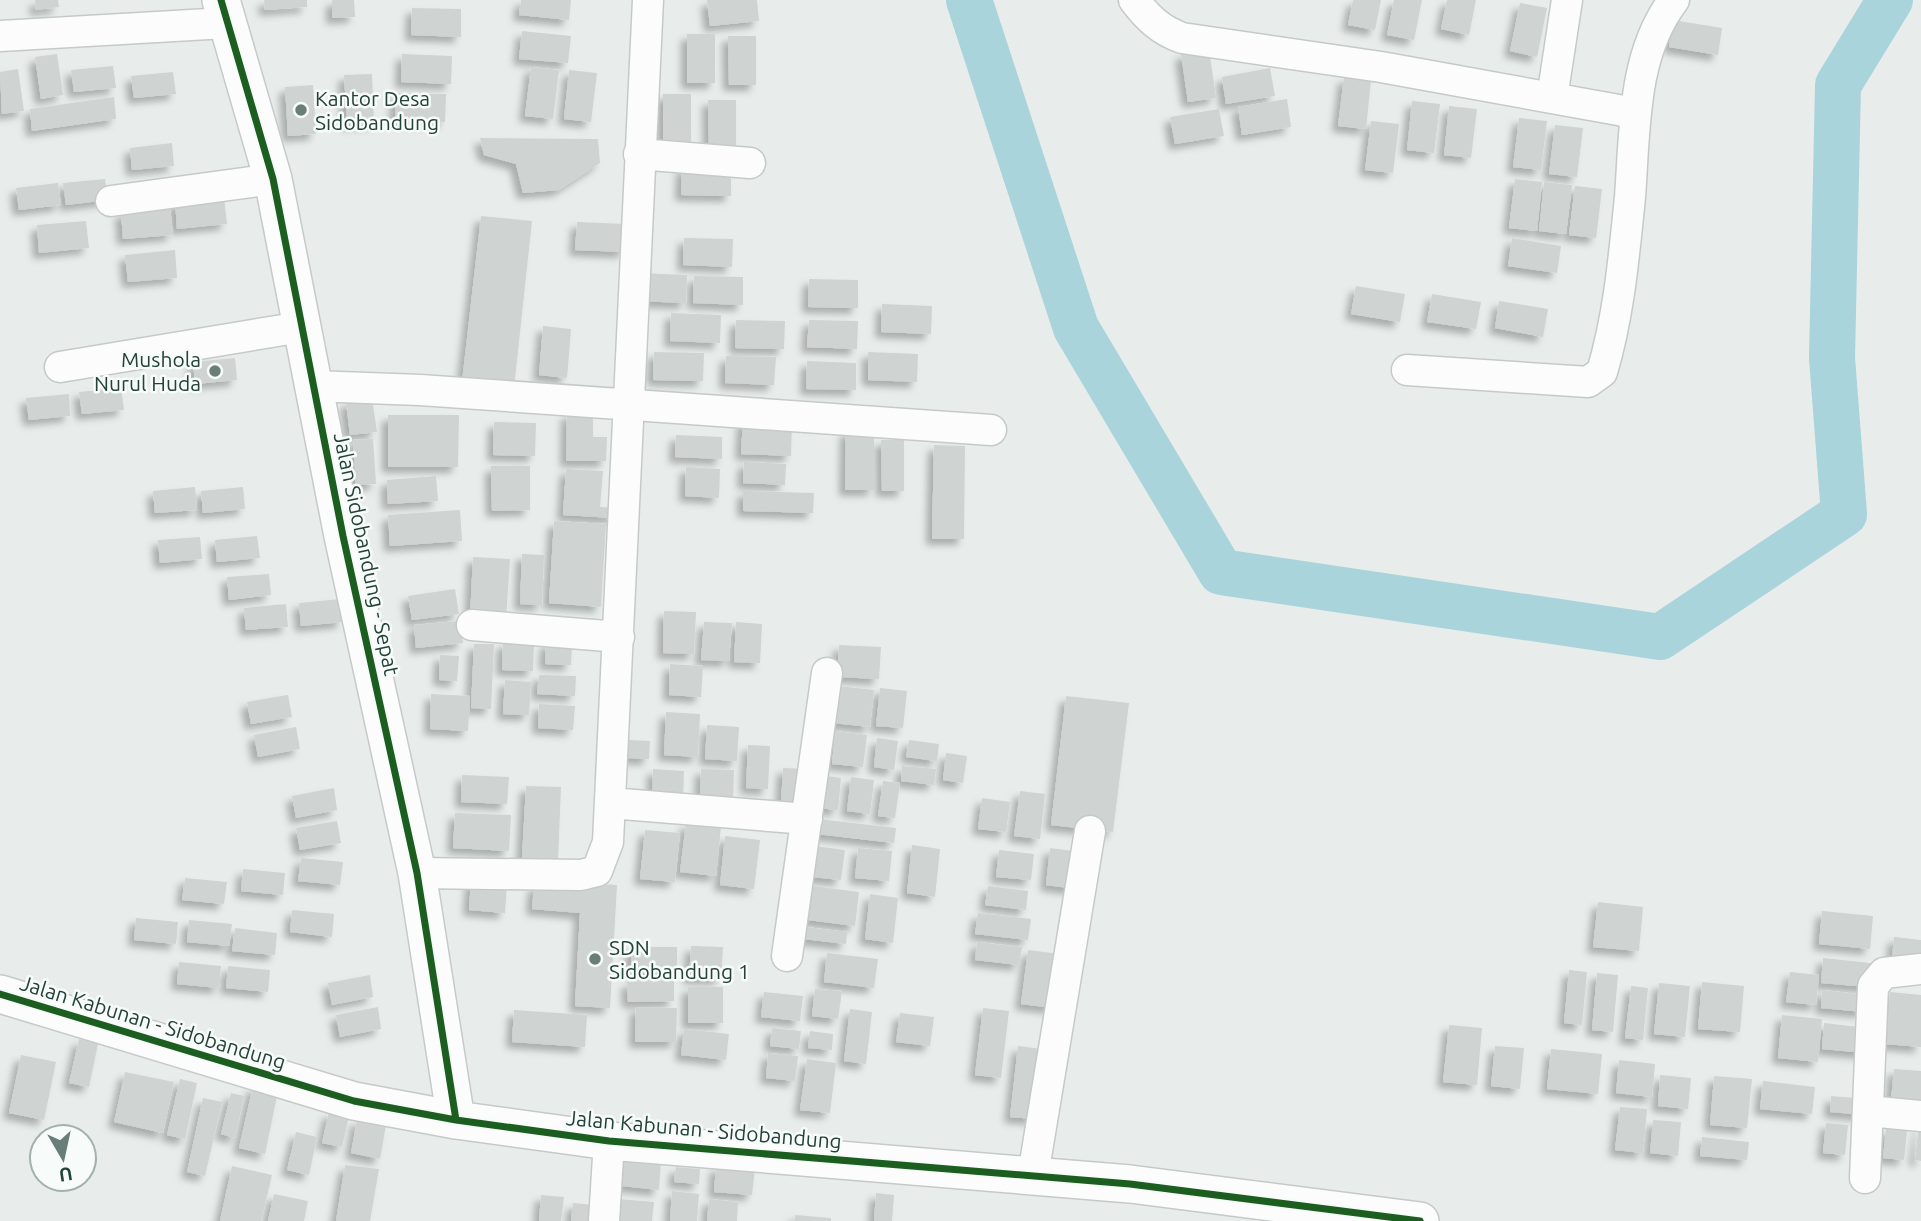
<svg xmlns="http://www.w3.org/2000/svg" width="1921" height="1221" viewBox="0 0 1921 1221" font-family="Ubuntu,sans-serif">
<defs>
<filter id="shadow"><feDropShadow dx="-6" dy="6" stdDeviation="3.5" flood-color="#0004"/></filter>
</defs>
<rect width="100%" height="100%" fill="#e8edeb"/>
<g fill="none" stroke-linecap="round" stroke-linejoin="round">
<path stroke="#a9d4db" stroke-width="46" d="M969,0L1076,328L1221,572L1660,637L1844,514L1832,358L1838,85L1890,0"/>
</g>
<path fill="#cfd4d2" filter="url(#shadow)" d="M35,0H58L59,7L36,10Z
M264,0H307V7L265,10Z
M332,0H354L355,17L332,18Z
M521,0H571L569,20L519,15Z
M707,0H757L759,21L710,26Z
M1353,0H1381L1375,30L1348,25Z
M1394,0H1422L1414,40L1387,35Z
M1447,0H1476L1469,35L1441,29Z
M1520,3L1547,8L1537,57L1510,51Z
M412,8L461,9V37L411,35Z
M1673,20L1722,28L1718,55L1669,47Z
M522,31L571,36L568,63L519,59Z
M687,34H715V83H687Z
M728,36H756V85H729Z
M1209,49L1216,98L1188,102L1181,54Z
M57,54L63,95L41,99L35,57Z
M402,54L452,56L451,84L401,82Z
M113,66L116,88L74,92L71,70Z
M531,67L559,70L553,119L525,116Z
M1270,68L1275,96L1226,104L1222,77Z
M18,69L24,111L2,114L0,72Z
M569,70L597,73L591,122L564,119Z
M173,72L176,94L134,98L131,76Z
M372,74L374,123L347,124L344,75Z
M1344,77L1371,80L1366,129L1338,126Z
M313,85L316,134L288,136L285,87Z
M396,93L446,94L445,122L395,120Z
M663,94H691V143H663Z
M114,97L116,119L32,131L30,109Z
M1287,99L1291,127L1242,135L1238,107Z
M708,100H736V149H709Z
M1412,101L1440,104L1434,153L1407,150Z
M1449,106L1477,109L1471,158L1444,155Z
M1219,109L1224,136L1175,144L1170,117Z
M1519,118L1547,121L1541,170L1513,167Z
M1371,121L1399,124L1393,173L1365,170Z
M1555,125L1583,128L1577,177L1549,174Z
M480,138L598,139L600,163L559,190L523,193L516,164L484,155Z
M172,143L174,166L132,170L130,148Z
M682,167L731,168V196L681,195Z
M105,179L108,200L66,205L63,183Z
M1515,179L1542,182L1537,231L1509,228Z
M1544,182L1572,185L1566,234L1539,231Z
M58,183L61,205L19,210L16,188Z
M1575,186L1602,189L1596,238L1569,235Z
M224,197L227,224L177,229L175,201Z
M170,207L173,235L123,239L121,212Z
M481,216L532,221L514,388L462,382Z
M86,221L89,248L39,253L37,225Z
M577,222L626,224L625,252L575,250Z
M684,238L733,239L732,267L683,265Z
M1512,238L1561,246L1557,273L1508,266Z
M175,250L177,278L128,282L125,255Z
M638,273L687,275L686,303L637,301Z
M694,276L743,277V305L693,303Z
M809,279L858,280V308L808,307Z
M1356,286L1405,294L1400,322L1351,314Z
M1432,294L1481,302L1476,329L1427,322Z
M1499,301L1548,309L1543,337L1495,328Z
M882,304L932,306L931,334L881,332Z
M671,313L721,315L720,343L670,341Z
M736,320L785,321L784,349L735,348Z
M809,320L858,321L857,349L807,347Z
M543,326L571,329L567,378L539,375Z
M654,352L704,353L703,381L653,380Z
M868,352L918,354L917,382L868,380Z
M726,356L776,357L774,385L725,383Z
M235,358L237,380L195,384L193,362Z
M807,361L856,363V390L806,389Z
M121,388L124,410L82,414L79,392Z
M69,394L70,416L29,420L26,398Z
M372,398L377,432L350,435L346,402Z
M567,413L593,414V437H607L606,461H566Z
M388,415H459L458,467H388Z
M743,419L792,421L791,456L741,454Z
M494,422L536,423L535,456L493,455Z
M846,430H874V490H845Z
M676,435L722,437V459L675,457Z
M373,439L376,484L356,485L353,440Z
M881,440H904V491H882Z
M934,445L965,446L964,539H932Z
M744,462L786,464L785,485L743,483Z
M491,466H530V510L492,511Z
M686,467L720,469L719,498L685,496Z
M566,469L603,471L600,507L616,508L615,518L563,515Z
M436,476L438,501L388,504L387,480Z
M195,487L197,510L155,513L153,491Z
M243,487L245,509L203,513L201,491Z
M743,491L814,493L813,513L743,511Z
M460,510L462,541L390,546L388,515Z
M554,521L606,524L601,607L549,603Z
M257,536L260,558L217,562L215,540Z
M200,537L202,559L160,563L158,540Z
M522,554L544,555L542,605L520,604Z
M473,557L510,559L506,619L470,617Z
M269,574L271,595L229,600L227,577Z
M455,589L459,614L412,620L408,596Z
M341,599L343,622L301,626L299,603Z
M286,604L288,627L246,630L244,608Z
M664,611L696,612L694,654L663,653Z
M460,621L463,643L416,648L414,625Z
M704,622L732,623L729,661L701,660Z
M736,622L762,624L760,663L734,662Z
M503,642L534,644L533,671L502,670Z
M546,642L572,643L571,665L545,664Z
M474,644H494L491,709L471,708Z
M839,645L881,647L879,679L837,677Z
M440,655L459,656L457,681L439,680Z
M670,664L703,666L701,697L669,695Z
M539,675L576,676L575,696L537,694Z
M505,680L531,682L529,715L503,714Z
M838,686L874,690L870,727L833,723Z
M880,688L907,691L903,728L876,726Z
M431,694L470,696L468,731L430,729Z
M288,695L292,717L251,724L247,702Z
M1066,696L1129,703L1113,832L1051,825Z
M539,704L575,706L573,730L538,728Z
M666,712L700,714L698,757L664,755Z
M707,725L739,727L737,761L705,759Z
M296,727L300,749L258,757L254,735Z
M835,731L867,735L863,767L832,764Z
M877,738L898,741L894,770L874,767Z
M629,740L650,741L649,759L628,758Z
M909,740L939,744L937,761L906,757Z
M748,745L770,746L768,789L746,788Z
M946,753L967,756L963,783L943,780Z
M902,766L936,769L934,785L901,781Z
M783,768L809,769L807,805L781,804Z
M653,769L684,771L683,801L652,799Z
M701,769L734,770L733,802L700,800Z
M462,775L509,777L507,804L461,802Z
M821,775L841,778L838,810L817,808Z
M851,777L874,780L870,814L847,811Z
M883,781L900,783L895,818L878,816Z
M526,786L561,787L558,860L522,858Z
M334,788L337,810L296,818L292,796Z
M1020,791L1045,794L1040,839L1014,836Z
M982,798L1010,802L1006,832L978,829Z
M455,813L511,815L509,851L453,848Z
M818,819L896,828L894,843L816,834Z
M337,821L341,843L300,850L296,828Z
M686,823L721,827L716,876L680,872Z
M645,830L680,833L675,882L640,879Z
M725,836L760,840L754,889L720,885Z
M912,845L940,849L935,897L907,893Z
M815,846L845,850L841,880L812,877Z
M858,848L892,851L889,881L855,878Z
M1050,848L1081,852L1076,889L1046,885Z
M999,850L1034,854L1031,880L996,877Z
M301,858L343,862L340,885L298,881Z
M243,869L285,873L283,895L241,891Z
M185,878L227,882L224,904L182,900Z
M471,880L507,883L505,913L469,910Z
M581,883L617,885L610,1008L575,1006L580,913L532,909L534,885Z
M813,886L859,892L855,926L808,920Z
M988,886L1028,891L1026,910L985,905Z
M870,894L898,898L893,943L865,939Z
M1598,902L1643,907L1639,951L1593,947Z
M292,910L334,914L332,937L290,932Z
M1822,911L1873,916L1870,949L1819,944Z
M978,913L1031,919L1028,940L975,934Z
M136,918L178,922L176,944L134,940Z
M189,920L232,924L229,946L187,942Z
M806,927L847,932L846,944L804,939Z
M235,928L277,933L275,955L232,951Z
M1894,937L1921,940V962L1892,959Z
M977,942L1022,947L1019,965L975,960Z
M691,946L723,947L721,979L689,978Z
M631,947H677V973H631Z
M1028,950L1060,954L1053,1008L1021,1004Z
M827,953L878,959L874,988L824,982Z
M1823,958L1871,963L1868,987L1821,983Z
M179,962L221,966L219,988L177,984Z
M228,966L270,970L268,992L226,988Z
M1569,970L1587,972L1582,1025L1564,1023Z
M1790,972L1819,975L1816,1005L1786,1002Z
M1597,973L1618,975L1613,1032L1592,1030Z
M370,975L373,997L332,1005L328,983Z
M674,980V1001L628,1002L627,982Z
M1702,982L1744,986L1740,1032L1698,1029Z
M1659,983L1690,986L1685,1037L1654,1034Z
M1631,986L1648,988L1643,1040L1625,1038Z
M688,987H723V1023H688Z
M815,989L842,991L838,1019L812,1016Z
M1822,990L1866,995L1864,1012L1821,1008Z
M764,992L803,996L800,1021L761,1017Z
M1890,992L1921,995V1047L1885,1044Z
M378,1007L381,1029L340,1037L336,1015Z
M636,1007L677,1008L676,1042H635Z
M983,1008L1009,1011L1001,1078L975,1075Z
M850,1009L872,1012L866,1064L844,1061Z
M514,1010L587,1015L585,1047L512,1042Z
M900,1013L934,1017L930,1046L896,1042Z
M1782,1015L1822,1019L1818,1062L1778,1058Z
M1824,1023L1868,1028L1865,1053L1822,1049Z
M1449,1025L1482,1028L1477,1085L1443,1082Z
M772,1028L801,1031L799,1049L770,1046Z
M684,1029L729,1034L726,1060L681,1055Z
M810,1031L833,1034L832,1050L808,1048Z
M79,1039L98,1044L89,1087L69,1083Z
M1018,1046L1042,1049L1034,1119L1010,1117Z
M1495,1046L1524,1048L1520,1089L1491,1086Z
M1551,1049L1602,1054L1598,1094L1547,1089Z
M768,1053L798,1056L795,1081L766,1078Z
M21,1055L56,1062L44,1120L9,1113Z
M807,1059L836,1063L830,1113L800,1110Z
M1619,1060L1655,1064L1652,1097L1616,1093Z
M1894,1069L1921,1071V1103L1891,1100Z
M125,1072L174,1082L163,1133L114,1122Z
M1660,1075L1691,1078L1688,1109L1658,1106Z
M1714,1076L1752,1079L1747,1128L1710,1125Z
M180,1079L197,1083L185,1139L167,1135Z
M1763,1081L1815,1087L1812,1114L1760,1109Z
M253,1086L278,1091L265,1154L239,1148Z
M231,1093L244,1096L235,1138L221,1134Z
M1831,1096L1867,1099L1865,1115L1830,1112Z
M203,1098L222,1102L205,1176L187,1172Z
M1620,1107L1647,1109L1643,1153L1615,1150Z
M329,1112L349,1116L342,1147L322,1143Z
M357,1119L386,1125L380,1159L351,1153Z
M1653,1120L1681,1122L1678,1156L1650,1153Z
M1826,1123L1848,1125L1845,1155L1823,1153Z
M1919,1125L1921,1126V1161L1915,1160Z
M1886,1129L1907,1131L1904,1160L1883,1158Z
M296,1132L317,1137L309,1175L287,1170Z
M1702,1137L1749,1142L1747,1160L1700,1156Z
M625,1157L661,1160L659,1190L622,1186Z
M345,1165L379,1169L370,1221H336Z
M232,1166L272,1175L261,1221H220Z
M716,1166L755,1169L752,1195L714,1192Z
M676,1167L700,1169L699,1184L674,1182Z
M672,1191L699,1194L697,1221H670Z
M876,1193L894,1195L892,1221H874Z
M274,1194L308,1201L304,1221H268Z
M541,1195L564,1197L561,1221H539Z
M619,1199L654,1202L652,1221H617Z
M709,1199L738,1202L737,1221H707Z
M573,1203L604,1206L602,1221H571Z
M795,1215L831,1218V1221H795Z"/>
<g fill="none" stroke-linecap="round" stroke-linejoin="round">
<g stroke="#c5cac8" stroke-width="33">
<path id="minor" d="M1134,0C1148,18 1160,30 1182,38L1381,67L1635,113
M0,36L226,23
M1552,98L1567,0
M639,154L750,163
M111,201L273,179
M60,367L301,327
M1407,370L1588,382L1602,372C1619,315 1624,256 1630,197C1635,132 1632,54 1674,0
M313,386L420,390L991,430
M472,625L619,637
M610,803L807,819
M417,873L581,875L597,871L608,842L648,0
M787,956L827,673
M1868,1111L1921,1116
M1033,1175L1090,831
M1865,1178L1873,986L1884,973L1921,969
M604,1221L609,1141"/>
</g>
<g stroke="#c5cac8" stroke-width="40">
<path id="tertiary" d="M221,0L273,179L343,536L417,873L456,1120
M0,994L354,1101L456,1120L609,1141L1130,1184L1420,1221"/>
</g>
<use href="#minor" stroke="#fcfcfc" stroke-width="30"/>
<use href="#tertiary" stroke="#fcfcfc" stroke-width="37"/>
<g stroke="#f7fbf9" stroke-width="11">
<path id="cycleway" d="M221,0L273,179L343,536L417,873L456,1120
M0,994L354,1101L456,1120L609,1141L1130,1184L1420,1221"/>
</g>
<use href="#cycleway" stroke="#1b5e20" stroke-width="7"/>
</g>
<g fill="#697e78" stroke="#f7fbf9" stroke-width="2.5">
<circle cx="301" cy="110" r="7"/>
<circle cx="215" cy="371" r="7"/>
<circle cx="595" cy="959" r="7"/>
</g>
<g text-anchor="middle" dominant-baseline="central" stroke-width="5" stroke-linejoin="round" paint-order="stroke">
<g font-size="21" fill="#24423a" stroke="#f7fbf9" text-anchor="start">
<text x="315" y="98">Kantor Desa<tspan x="315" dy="24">Sidobandung</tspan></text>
<text x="201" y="359" text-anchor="end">Mushola<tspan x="201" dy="24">Nurul Huda</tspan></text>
<text x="609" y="947">SDN<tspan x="609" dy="24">Sidobandung 1</tspan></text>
</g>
<g font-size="21" fill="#24423a" stroke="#f7fbf9">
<text transform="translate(367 554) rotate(78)">Jalan Sidobandung - Sepat</text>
<text transform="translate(153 1022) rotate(17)">Jalan Kabunan - Sidobandung</text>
<text transform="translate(704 1129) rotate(5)">Jalan Kabunan - Sidobandung</text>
</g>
</g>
<g transform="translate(63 1158) rotate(171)"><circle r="33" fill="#f7fbf9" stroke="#a3b1ad" stroke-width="2"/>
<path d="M0-5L12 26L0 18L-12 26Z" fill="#697e78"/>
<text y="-10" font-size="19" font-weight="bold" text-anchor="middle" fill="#24423a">U</text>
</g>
</svg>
